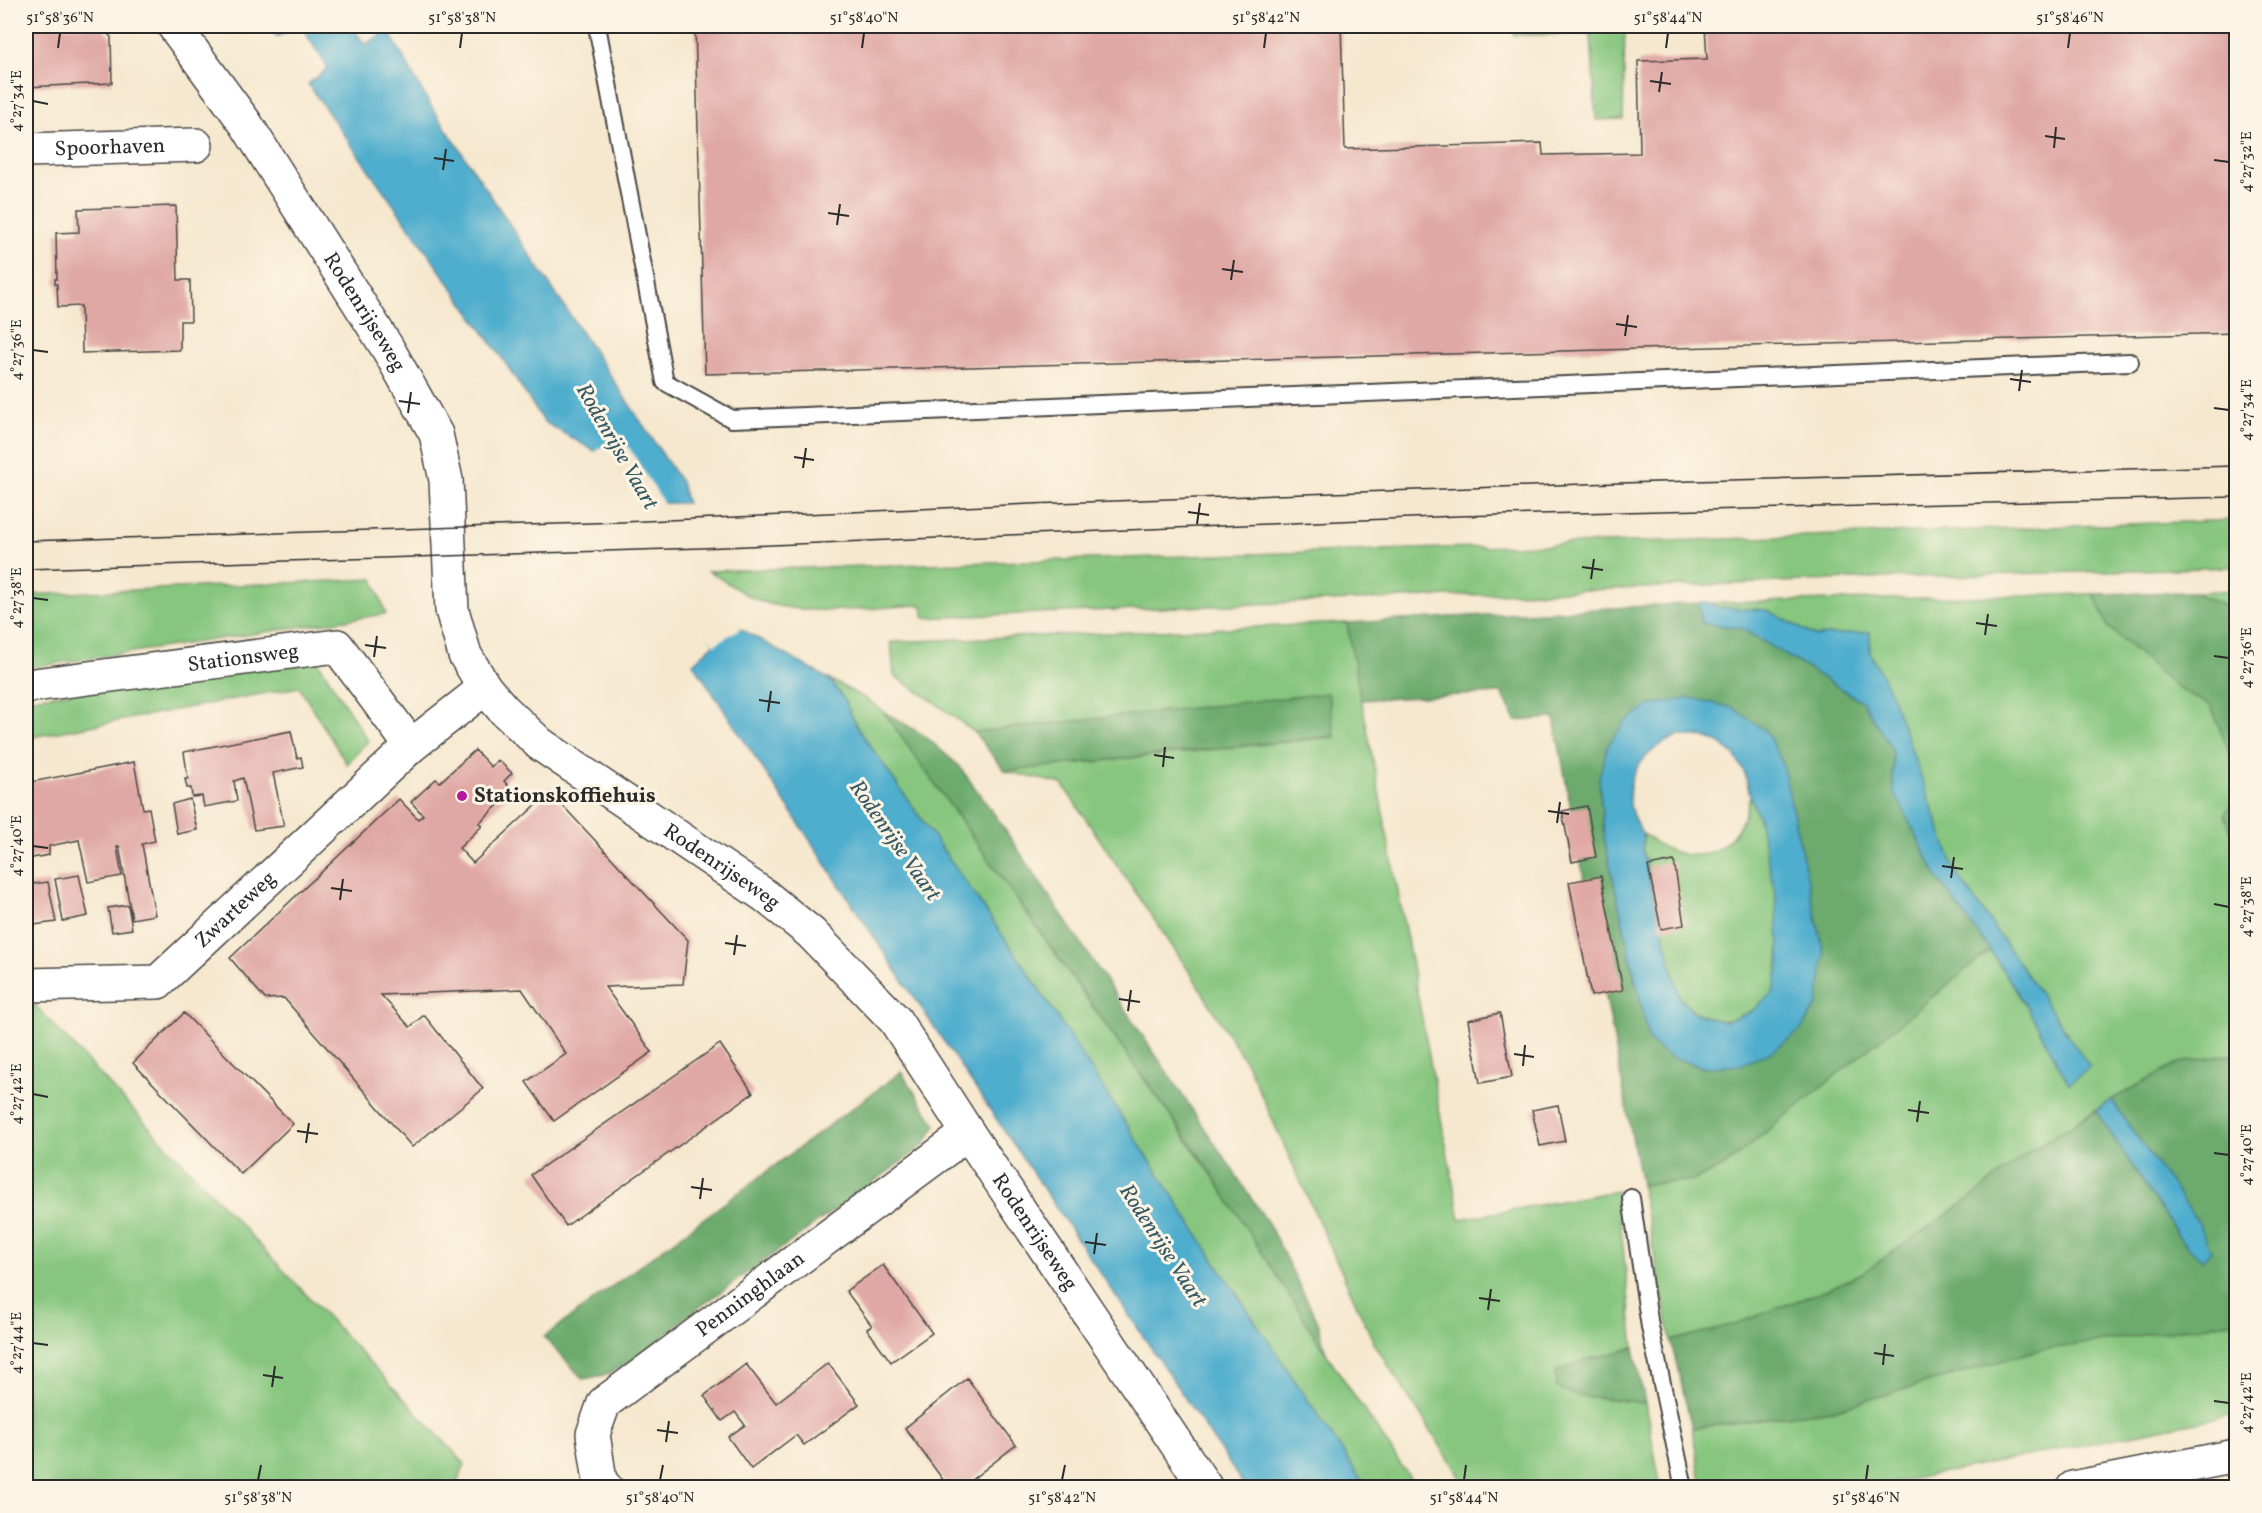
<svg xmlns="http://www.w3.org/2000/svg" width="2262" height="1513" viewBox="0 0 2262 1513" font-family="Vollkorn,serif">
<rect width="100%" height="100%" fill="#fcf5e5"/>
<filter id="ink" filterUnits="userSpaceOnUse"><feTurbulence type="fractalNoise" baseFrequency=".0167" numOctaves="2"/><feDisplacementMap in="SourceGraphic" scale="12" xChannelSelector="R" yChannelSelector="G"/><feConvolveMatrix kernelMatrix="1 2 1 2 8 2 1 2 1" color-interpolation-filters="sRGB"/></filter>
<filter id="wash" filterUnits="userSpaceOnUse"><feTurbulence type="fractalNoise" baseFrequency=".008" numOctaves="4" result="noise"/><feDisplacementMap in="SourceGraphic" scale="24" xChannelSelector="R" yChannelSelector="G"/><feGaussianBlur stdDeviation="1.35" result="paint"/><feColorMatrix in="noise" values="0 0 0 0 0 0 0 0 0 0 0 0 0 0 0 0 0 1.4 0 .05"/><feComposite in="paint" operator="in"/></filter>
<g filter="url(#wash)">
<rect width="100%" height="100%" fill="#f6e8cf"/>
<path fill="#86c67e" stroke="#587854" stroke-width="1.5" d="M1510,26H1625L1623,119L1596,120L1591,34L1514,35Z
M2236,520V567L1852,579L924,618L922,605C871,607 809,618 760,601C742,595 725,580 708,571L1699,540Z
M373,579L386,614L26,668V595Z
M2236,590V611L2193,592Z
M2094,594L2108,627L2179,689L2211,706L2236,770V796L2225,814L2236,848V1054L2179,1063L2111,1100L2031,1150L1972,1197L1864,1272L1829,1289L1738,1323L1671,1341L1641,1185L1694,1180L1723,1167L1990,950L2027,1007L2069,1083L2090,1067L1955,871L1891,694L1870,652V633L1815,636L1767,610L1715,607L1713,603Z
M1347,623L1460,1219L1617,1191L1634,1348L1582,1361L1556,1372L1557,1386L1574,1395L1645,1403L1661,1487H1467L1375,1345L1248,1066L1191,974L1062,784L1005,771L1335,737L1328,694L974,732L930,699L894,676L891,642Z
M315,657L368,741L347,764L299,687L26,738V699Z
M829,679L866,699L883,711L1231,1202L1326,1353L1416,1487H1366L1222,1272L1026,969L857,727L845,701Z
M1750,795C1768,840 1786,927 1777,975C1776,980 1776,988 1773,992C1764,1005 1749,1013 1735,1018C1712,1026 1695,1014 1680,998L1642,850L1644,834C1692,874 1739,855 1750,795Z
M26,1002H32L465,1464L455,1487H26Z
M2236,1321V1414L1874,1487H1702L1692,1428L1833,1410L2035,1351Z"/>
<path fill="#6cab6d" stroke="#4c6b4c" stroke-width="1.5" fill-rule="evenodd" d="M2193,592L2236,611V770L2211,706L2179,689L2108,627L2094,594Z
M1699,603L1701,623L1741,628L1863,702L1893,751V790L1939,880L1990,950L1723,1167L1694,1180L1641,1185L1554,718L1516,721L1502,693L1361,700L1347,623ZM1691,698L1766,731L1782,762L1824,954L1705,1068L1635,980L1604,838L1599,778Z
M1328,693L1335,736L1005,771L974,732Z
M883,711L925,736L959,766L997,818L1268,1223L1318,1322L1326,1353L1206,1165Z
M2236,796V848L2225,814Z
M2236,1054V1321L2035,1351L1833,1410L1692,1428L1671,1341L1738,1323L1829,1289L1864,1272L1972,1197L2031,1150L2096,1111L2182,1241L2203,1259L2198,1222L2111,1100L2179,1063Z
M901,1072L936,1125L923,1146L689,1315L635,1360L605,1375L583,1379L544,1337Z
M1634,1348L1645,1403L1574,1395L1557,1387L1556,1372L1582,1361Z"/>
<path fill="#4faece" stroke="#3d6c7c" stroke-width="1.5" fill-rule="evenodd" d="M270,26H298L277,37Z
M301,26H352L365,45L388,30L429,103L681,482L687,504L663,503L737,624L741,629L829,679L845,701L857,727L1026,969L1222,1272L1366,1487H1245L905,984L693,663L714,644L600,454L544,422L504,361L308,84L328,68Z
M1699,603H1713L1715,607L1767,610L1815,636L1870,632V652L1891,694L1955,871L2090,1067L2069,1084L2027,1007L1990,950L1939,880L1893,790V751L1863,702L1741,628L1701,623Z
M1691,698L1733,708L1766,731L1782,762L1824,954L1818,1004L1800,1031L1771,1052L1740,1065L1705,1068L1668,1056L1649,1040L1604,838L1599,778L1608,745L1624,723L1650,705ZM1678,736H1699L1719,743L1735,756L1745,774L1750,795L1759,818L1776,898L1780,962L1774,991L1751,1012L1724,1022L1694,1013L1680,998L1642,850C1645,828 1639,833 1633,816C1620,777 1644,750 1678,736Z
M2111,1100L2198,1222L2211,1251L2202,1260L2182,1241L2096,1111Z"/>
<path fill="#f6e8cf" d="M621,435L664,504H690L688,507H668L741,628L714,645L666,571L595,451Z"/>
<g id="blocks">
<path fill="#e0a8a4" d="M26,26H100L111,37L112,83L26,87Z
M695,26H1341L1345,149L1542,143L1543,155L1640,153L1638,61L1707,59L1705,26H2236V333L705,374Z
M176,206L178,280H190L191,321H180V350L82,353L81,306L58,307L57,284H55V279H57L56,233L79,232L78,209Z
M291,731L297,758L301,757L303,767L273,773L284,826L254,830L243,778L234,781L237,801L204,807L202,796L192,797L191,788H187L185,779H188L184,752Z
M475,750L491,767L498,760L512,773L504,781L513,791L479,823L482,826L459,848L473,863L550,792L688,940L683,984L605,987L652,1052L554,1121L526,1082L566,1054L522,989L381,995L410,1027L424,1015L483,1089L412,1147L284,998L265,999L230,958L399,799L418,819L423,815L411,802L436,779L440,782Z
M134,762L143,809L149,808L155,841L142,844L155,915L132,919L119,846L117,847L122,876L88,882L79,840L49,846V855L26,859V783Z
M190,799L197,830L177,834L172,804Z
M1587,806L1596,857L1572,862L1562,811Z
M1674,861L1684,925L1661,929L1648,866Z
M79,875L88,916L63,921L55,879Z
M1601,876L1623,990L1591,996L1569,882Z
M48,882L56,922L26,926V885Z
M128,905L132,929L112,932L108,908Z
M184,1013L293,1124L241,1174L133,1063Z
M1500,1013L1512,1077L1480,1083L1468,1020Z
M720,1044L753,1093L566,1226L531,1175Z
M1558,1105L1565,1141L1540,1146L1532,1110Z
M883,1265L932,1333L891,1362L867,1329L872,1326L846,1291Z
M828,1363L859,1404L804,1445L796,1435L751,1469L728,1437L745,1425L735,1412L722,1421L704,1396L746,1364L776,1403Z
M967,1378L1016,1445L961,1488H949L905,1428Z"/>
</g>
</g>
<g filter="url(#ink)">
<use href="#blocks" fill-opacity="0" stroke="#494744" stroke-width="1.5"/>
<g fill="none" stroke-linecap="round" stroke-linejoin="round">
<g stroke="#494744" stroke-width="20">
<path id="service" d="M597,26L665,382L732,419L2130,362
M1631,1198L1650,1327L1684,1488"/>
</g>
<g stroke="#494744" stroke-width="36">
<g id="minor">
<path id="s1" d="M174,26L246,124L388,349L436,434L446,480L452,610L465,655L485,688L503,709L540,744L764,895L811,933L895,1020L968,1133L1206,1488"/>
<path id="s2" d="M26,150L196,145"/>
<path id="s3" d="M26,686L337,646L411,746"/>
<path id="s4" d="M26,985L158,982L411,746L485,688"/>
<path id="s5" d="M606,1488L600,1481L593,1434L604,1403L968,1133"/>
<path d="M2073,1488L2236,1456"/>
</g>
</g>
<use href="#service" stroke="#fff" stroke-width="16"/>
<use href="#minor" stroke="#fff" stroke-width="33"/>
<path stroke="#2b2b2b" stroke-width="1.5" d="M26,541L622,522L1030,504L1583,484L2236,466
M26,569L702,548L1458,516L2236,497"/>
</g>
</g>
<path fill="none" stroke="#2b2b2b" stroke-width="2" d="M58,48L60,33M460,48L462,33M862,48L864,33M1264,48L1266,33M1666,48L1668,33M2068,48L2070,33M1650,81L1671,84M1659,92L1662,72M33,101L48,104M2045,136L2065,139M2054,148L2056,127M434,158L454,161M2214,160L2229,162M443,170L446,149M828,213L849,216M837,225L840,204M1222,269L1243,272M1231,280L1234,260M1616,324L1637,327M1625,336L1628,315M33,350L48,352M2010,379L2031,382M2019,391L2022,370M399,401L420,404M2214,408L2229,410M408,413L411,392M794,457L814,460M803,468L806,448M1188,512L1209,515M1197,524L1200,503M1582,567L1603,570M1591,579L1594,559M33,598L48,600M1976,623L1997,626M1985,635L1988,614M365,645L386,648M2214,656L2229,658M374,657L377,636M759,700L780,703M768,712L771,691M1154,755L1174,758M1163,767L1165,747M1548,811L1569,814M1557,823L1560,802M33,846L48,848M1942,866L1963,869M1951,878L1954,857M331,888L352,891M340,900L343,879M2214,904L2229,907M725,943L746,946M734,955L737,935M1119,999L1140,1002M1128,1011L1131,990M1514,1054L1534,1057M1523,1066L1525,1045M33,1094L48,1097M1908,1110L1929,1113M1917,1122L1920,1101M297,1131L318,1134M306,1143L309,1123M2214,1153L2229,1155M691,1187L712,1190M700,1199L703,1178M1085,1242L1106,1245M1094,1254L1097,1233M1479,1298L1500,1301M1488,1310L1491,1289M33,1343L48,1345M1874,1353L1894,1356M1883,1365L1885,1344M263,1375L283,1378M272,1387L275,1366M2214,1401L2229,1403M657,1430L678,1433M666,1442L669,1421M258,1480L261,1465M660,1480L663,1465M1062,1480L1065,1465M1464,1480L1466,1465M1866,1480L1868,1465"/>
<circle fill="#b5179e" stroke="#fcf5e5" stroke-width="2" cx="462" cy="796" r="6"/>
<g text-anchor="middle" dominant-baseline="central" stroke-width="6" stroke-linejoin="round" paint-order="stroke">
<g font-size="21" fill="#2b2b2b" stroke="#fcf5e5">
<text stroke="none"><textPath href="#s2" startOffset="84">Spoorhaven</textPath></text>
<text stroke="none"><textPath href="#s1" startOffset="344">Rodenrijseweg</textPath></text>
<text stroke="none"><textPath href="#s3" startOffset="219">Stationsweg</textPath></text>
<text stroke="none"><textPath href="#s1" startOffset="1046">Rodenrijseweg</textPath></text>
<text stroke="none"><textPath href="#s4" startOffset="238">Zwarteweg</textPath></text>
<text stroke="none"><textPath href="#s1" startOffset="1532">Rodenrijseweg</textPath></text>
<text stroke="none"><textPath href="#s5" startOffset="272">Penninghlaan</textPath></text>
</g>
<g font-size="21" font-weight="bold" fill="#2b2b2b" stroke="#fcf5e5" text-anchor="start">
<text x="474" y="796">Stationskoffiehuis</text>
</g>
<g font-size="22" font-style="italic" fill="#385964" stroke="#fcf5e5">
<text transform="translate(616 447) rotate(60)">Rodenrijse Vaart</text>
<text transform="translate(894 841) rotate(55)">Rodenrijse Vaart</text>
<text transform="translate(1162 1246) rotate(57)">Rodenrijse Vaart</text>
</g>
</g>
<rect width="2262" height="1513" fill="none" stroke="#fcf5e5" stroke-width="66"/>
<rect x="33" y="33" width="2196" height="1447" fill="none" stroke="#2b2b2b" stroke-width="2"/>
<g font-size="15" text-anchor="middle" fill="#2b2b2b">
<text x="60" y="22">51°58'36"N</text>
<text x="462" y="22">51°58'38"N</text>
<text x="864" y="22">51°58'40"N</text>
<text x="1266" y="22">51°58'42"N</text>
<text x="1668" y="22">51°58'44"N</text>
<text x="2070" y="22">51°58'46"N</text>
<text transform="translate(16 101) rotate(-90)" y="5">4°27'34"E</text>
<text transform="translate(2246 162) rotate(-90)" y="5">4°27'32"E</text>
<text transform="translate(16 350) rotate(-90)" y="5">4°27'36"E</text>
<text transform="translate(2246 410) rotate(-90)" y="5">4°27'34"E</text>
<text transform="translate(16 598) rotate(-90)" y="5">4°27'38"E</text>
<text transform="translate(2246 658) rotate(-90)" y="5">4°27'36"E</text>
<text transform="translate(16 846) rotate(-90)" y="5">4°27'40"E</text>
<text transform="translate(2246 907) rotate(-90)" y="5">4°27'38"E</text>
<text transform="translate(16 1094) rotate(-90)" y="5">4°27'42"E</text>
<text transform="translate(2246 1155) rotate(-90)" y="5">4°27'40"E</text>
<text transform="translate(16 1343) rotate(-90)" y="5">4°27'44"E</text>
<text transform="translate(2246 1403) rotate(-90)" y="5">4°27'42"E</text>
<text x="258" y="1502">51°58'38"N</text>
<text x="660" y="1502">51°58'40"N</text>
<text x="1062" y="1502">51°58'42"N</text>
<text x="1464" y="1502">51°58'44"N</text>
<text x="1866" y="1502">51°58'46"N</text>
</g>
</svg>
